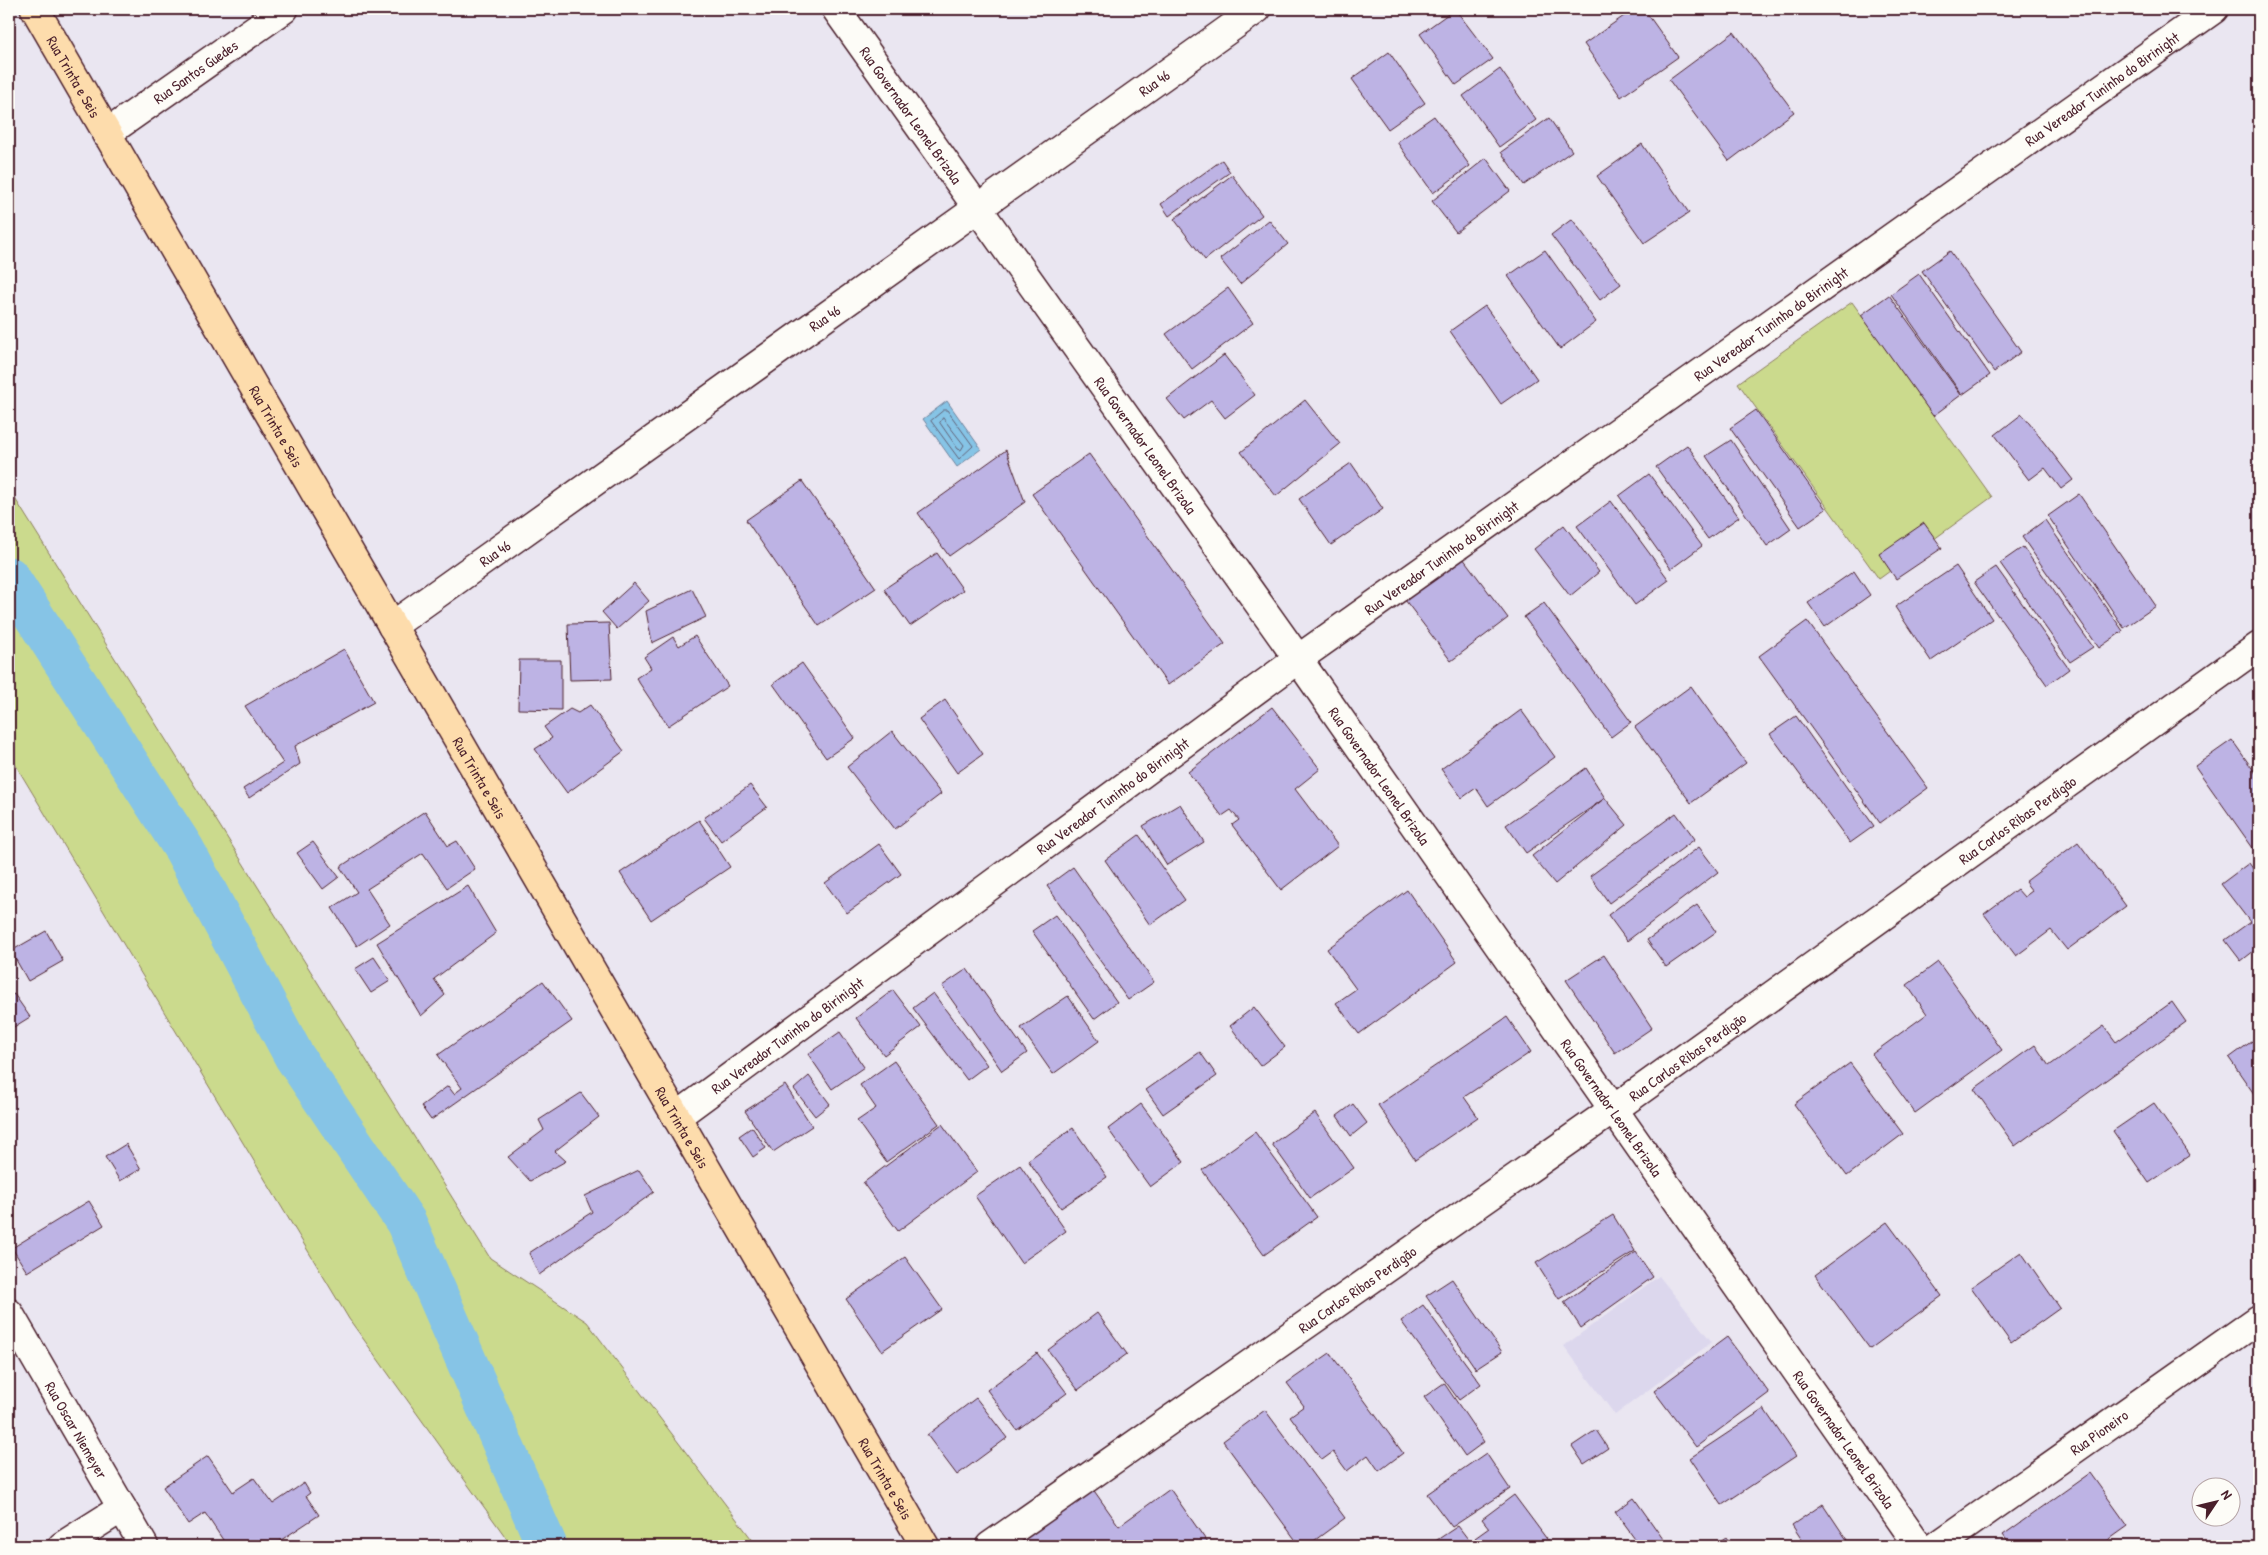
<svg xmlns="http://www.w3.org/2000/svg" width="2268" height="1555" viewBox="0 0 2268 1555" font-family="'Patrick Hand',sans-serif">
<rect width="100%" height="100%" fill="#eae6f1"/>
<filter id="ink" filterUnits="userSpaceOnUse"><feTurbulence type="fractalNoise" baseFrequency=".02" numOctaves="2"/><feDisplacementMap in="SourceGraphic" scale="10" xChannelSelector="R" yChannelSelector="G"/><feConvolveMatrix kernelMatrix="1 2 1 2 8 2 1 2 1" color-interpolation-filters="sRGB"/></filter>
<g filter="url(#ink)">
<path fill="#dcd7ed" d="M1659,1276L1712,1342L1615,1415L1564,1346Z"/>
<path fill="#cbda8d" stroke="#8a7c5c" d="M1852,302L1992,497L1879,579L1738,383Z
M9,489L490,1258L587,1322L757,1546H512L349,1319L9,754Z"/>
<path fill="#86c4e6" stroke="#6e829b" d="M947,401L981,449L957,467L923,419Z"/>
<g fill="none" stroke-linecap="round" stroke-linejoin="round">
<path stroke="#626176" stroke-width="1" d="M944,410H947L973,446L959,459L931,421Z
M943,418L964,445L961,450L958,449L940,423Z"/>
<path stroke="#86c4e6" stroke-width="41" d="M9,577L184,849L294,1056L406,1222L547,1546"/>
</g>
<path fill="#bdb3e4" stroke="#4a1f2b" d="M1455,9L1493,59L1456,85L1420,34Z
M1634,9H1644L1678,57L1621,97L1584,44Z
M1734,32L1794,112L1729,161L1669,80Z
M1389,52L1425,103L1388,129L1352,79Z
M1500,69L1536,120L1499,147L1463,96Z
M1434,116L1470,166L1433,193L1397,142Z
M1549,118L1572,151L1524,185L1501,152Z
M1642,144L1689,213L1644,243L1597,176Z
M1486,158L1510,191L1456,232L1432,201Z
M1222,160L1230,172L1169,216L1161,204Z
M1232,175L1262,215L1205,260L1174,219Z
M1572,219L1621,284L1600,300L1551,235Z
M1269,220L1288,244L1240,284L1220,259Z
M1545,250L1596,322L1560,349L1508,276Z
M1950,251L2021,352L1994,372L1922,271Z
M1919,274L1990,375L1962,395L1891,294Z
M1228,288L1253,323L1192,369L1166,334Z
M1889,295L1961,395L1933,416L1861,315Z
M1485,306L1537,379L1501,404L1450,331Z
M1224,355L1255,395L1225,418L1211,400L1184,420L1167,399Z
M1305,400L1340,444L1276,496L1241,452Z
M1756,410L1826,509L1800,527L1730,428Z
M2022,414L2073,480L2061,489L2045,468L2029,480L1995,435Z
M1731,440L1791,529L1767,546L1706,456Z
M1687,445L1739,517L1708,539L1656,467Z
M1006,450L1025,502L949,556L918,513Z
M1089,454L1225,644L1168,685L1032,494Z
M1351,463L1383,509L1331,545L1299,499Z
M1649,474L1702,546L1671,569L1619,496Z
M802,481L876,588L819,626L746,520Z
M2079,494L2156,606L2124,628L2048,516Z
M1611,501L1669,580L1635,605L1577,526Z
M2045,520L2123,631L2099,648L2022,537Z
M1924,523L1942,548L1896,579L1879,554Z
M1564,525L1599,572L1570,596L1534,549Z
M2023,547L2093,647L2070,662L2000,563Z
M937,553L963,590L910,626L884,589Z
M1460,554L1508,618L1451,661L1402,596Z
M1956,566L1992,619L1931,661L1895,607Z
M1996,567L2069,669L2047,685L1974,582Z
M1854,571L1870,595L1825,627L1808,603Z
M634,583L649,601L617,629L602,612Z
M692,589L706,617L652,643L646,611Z
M1544,603L1631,722L1611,737L1524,617Z
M1807,621L1928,788L1880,823L1759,656Z
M609,623L612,679L570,680L568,624Z
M695,636L728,686L668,726L636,678L651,668L644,657L673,637L679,646Z
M344,649L374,702L295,746L300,764L249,798L243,789L283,763L245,706Z
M519,660H561V710L518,709Z
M802,663L855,738L826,758L773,684Z
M1691,686L1746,763L1691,803L1635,727Z
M945,700L983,754L957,773L919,719Z
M590,705L624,751L567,793L535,749L552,738L544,727L570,709L578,713Z
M1272,707L1320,769L1295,789L1338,846L1281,890L1232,825L1239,820L1231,810L1222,816L1188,772Z
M1521,710L1555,757L1488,806L1476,788L1462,798L1441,769Z
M1796,716L1874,826L1850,843L1770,734Z
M892,731L941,794L895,829L847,767Z
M2232,740L2259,778V848L2255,851L2195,766Z
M1586,768L1605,798L1526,853L1506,825Z
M750,785L767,807L721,841L704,818Z
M1605,798L1627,825L1555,884L1532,856Z
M1180,804L1204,842L1167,865L1143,826Z
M425,811L448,846L457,841L475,869L447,888L423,853L367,889L390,924L357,946L332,908L357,892L340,867Z
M1676,813L1695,839L1609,903L1590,876Z
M699,820L730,867L651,920L620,873Z
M1139,835L1185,900L1150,925L1105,860Z
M313,842L339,877L323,889L297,853Z
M2078,842L2126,906L2067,950L2051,930L2016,956L1984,914L2017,889L2024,897L2032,891L2025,882Z
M879,844L901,874L847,913L825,883Z
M1699,847L1718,872L1627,941L1608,915Z
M2249,863L2259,877V947L2241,961L2225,940L2250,922L2221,884Z
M1073,867L1154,982L1128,1000L1047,886Z
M468,886L496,933L434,979L445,995L421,1016L377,943Z
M1407,890L1457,962L1359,1034L1336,1003L1356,989L1327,949Z
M1697,905L1716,932L1666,967L1647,940Z
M1055,915L1117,1002L1094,1019L1032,931Z
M46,931L63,961L28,981L11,951Z
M1604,955L1652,1028L1615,1053L1566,980Z
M374,957L390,981L371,993L355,969Z
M1938,962L2002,1050L1915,1113L1872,1054L1927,1014L1907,985Z
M967,969L1027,1053L1002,1071L942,986Z
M543,981L572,1021L431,1120L421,1106L448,1086L454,1094L462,1088L438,1055Z
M893,990L921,1027L884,1055L856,1018Z
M933,993L987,1065L967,1080L913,1008Z
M14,994L30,1017L9,1030V997Z
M1068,996L1099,1041L1053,1074L1021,1028Z
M2172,1002L2186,1022L2015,1146L1974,1089L2035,1045L2049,1066L2104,1026L2116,1042Z
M1254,1007L1285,1047L1260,1066L1230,1026Z
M1507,1017L1531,1052L1464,1097L1478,1117L1415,1160L1378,1105Z
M840,1032L864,1067L832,1089L808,1054Z
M2259,1036V1101L2229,1058Z
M1200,1052L1217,1076L1163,1114L1146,1090Z
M894,1061L939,1124L886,1162L857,1121L876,1108L860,1085Z
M1850,1063L1903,1134L1847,1176L1794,1104Z
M809,1076L830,1104L815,1116L794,1089Z
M785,1085L812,1126L773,1152L745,1111Z
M581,1093L599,1117L555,1151L566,1161L530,1181L508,1157L544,1130L539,1120Z
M2154,1103L2190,1155L2149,1183L2113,1131Z
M1141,1104L1184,1162L1150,1187L1108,1129Z
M1353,1104L1367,1123L1351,1136L1337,1116Z
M1315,1113L1354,1168L1310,1198L1272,1144Z
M942,1124L977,1172L898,1231L863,1183Z
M752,1127L766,1148L753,1157L739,1136Z
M1073,1128L1107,1177L1061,1208L1028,1160Z
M1255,1132L1317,1217L1264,1255L1202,1170Z
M126,1144L141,1169L120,1181L105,1157Z
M1020,1165L1066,1231L1021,1263L975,1196Z
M639,1170L654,1192L539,1275L529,1253L592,1212L585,1196Z
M89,1201L104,1225L27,1272L12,1248Z
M1613,1215L1635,1251L1559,1299L1536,1263Z
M1887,1222L1942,1296L1870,1349L1815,1275Z
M1636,1252L1653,1277L1581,1328L1564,1302Z
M2021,1252L2060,1308L2011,1343L1971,1287Z
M905,1257L942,1309L882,1351L846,1299Z
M1452,1279L1502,1352L1476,1369L1426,1296Z
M1423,1305L1481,1384L1459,1400L1401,1321Z
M1097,1313L1127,1354L1078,1390L1048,1350Z
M1727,1337L1769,1393L1696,1447L1654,1391Z
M1037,1353L1067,1393L1017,1430L987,1390Z
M1330,1353L1403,1453L1379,1471L1368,1455L1347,1471L1333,1452L1322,1460L1290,1416L1304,1406L1287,1383Z
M1444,1383L1484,1442L1465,1456L1424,1397Z
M976,1398L1007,1438L957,1475L927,1435Z
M1764,1409L1796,1456L1722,1505L1690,1458Z
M1265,1410L1345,1518L1307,1546H1300L1223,1441Z
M1596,1430L1608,1448L1584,1464L1572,1446Z
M1486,1453L1510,1489L1452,1527L1427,1494Z
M208,1456L233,1492L254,1478L273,1504L304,1483L310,1493L306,1496L319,1515L272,1546H227L205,1513L188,1524L163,1487Z
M2090,1473L2128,1526L2100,1546H2011L2003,1535Z
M1090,1485L1119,1526L1170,1489L1210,1546H1009Z
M1514,1495L1552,1546H1482L1475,1538L1489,1528L1482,1519Z
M1634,1498L1668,1546H1640L1615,1512Z
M1823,1504L1847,1540L1837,1546H1806L1792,1525Z
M1458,1526L1471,1543L1467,1546H1428Z
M1726,1537L1732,1546H1712Z
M1629,1541L1633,1546H1621Z"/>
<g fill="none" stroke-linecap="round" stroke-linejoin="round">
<g stroke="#4a1f2b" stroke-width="31">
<g id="street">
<path id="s1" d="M836,9L1298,659L1919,1546"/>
<path id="s2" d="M106,134L284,9"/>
<path id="s3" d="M392,626L1257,9"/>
<path id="s4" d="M676,1117L1298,659L2214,9"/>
<path d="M62,1546L122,1508"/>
<path id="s5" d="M990,1546L1614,1109L2259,646"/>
<path id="s6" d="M1937,1546L2259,1319"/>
</g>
</g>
<g stroke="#4a1f2b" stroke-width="31">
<g id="secondary">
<path id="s7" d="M9,1313L144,1546"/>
</g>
</g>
<g stroke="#4a1f2b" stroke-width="31">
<g id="primary">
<path id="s8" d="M35,9L925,1546"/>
</g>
</g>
<use href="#street" stroke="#fdfcf7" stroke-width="28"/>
<use href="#secondary" stroke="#fdfcf7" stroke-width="28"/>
<use href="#primary" stroke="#fddcac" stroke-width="28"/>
</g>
</g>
<g text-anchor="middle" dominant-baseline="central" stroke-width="4" stroke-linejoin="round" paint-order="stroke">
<g font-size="15" fill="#4a1f2b" stroke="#fdfcf7">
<text stroke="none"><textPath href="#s2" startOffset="109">Rua Santos Guedes</textPath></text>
<text stroke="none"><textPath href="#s8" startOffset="78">Rua Trinta e Seis</textPath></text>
<text stroke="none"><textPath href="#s3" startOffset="936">Rua 46</textPath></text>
<text stroke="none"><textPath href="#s4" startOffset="1758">Rua Vereador Tuninho do Birinight</textPath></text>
<text stroke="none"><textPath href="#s1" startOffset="130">Rua Governador Leonel Brizola</textPath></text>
<text stroke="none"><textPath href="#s3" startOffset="531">Rua 46</textPath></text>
<text stroke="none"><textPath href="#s4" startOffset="1352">Rua Vereador Tuninho do Birinight</textPath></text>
<text stroke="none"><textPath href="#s8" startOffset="482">Rua Trinta e Seis</textPath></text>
<text stroke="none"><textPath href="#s1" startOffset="535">Rua Governador Leonel Brizola</textPath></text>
<text stroke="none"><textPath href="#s3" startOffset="126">Rua 46</textPath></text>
<text stroke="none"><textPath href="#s4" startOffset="948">Rua Vereador Tuninho do Birinight</textPath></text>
<text stroke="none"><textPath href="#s1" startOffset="940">Rua Governador Leonel Brizola</textPath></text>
<text stroke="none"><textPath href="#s8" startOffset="888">Rua Trinta e Seis</textPath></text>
<text stroke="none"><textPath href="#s4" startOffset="542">Rua Vereador Tuninho do Birinight</textPath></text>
<text stroke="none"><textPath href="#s5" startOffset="1258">Rua Carlos Ribas Perdigão</textPath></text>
<text stroke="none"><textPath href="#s4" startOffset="138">Rua Vereador Tuninho do Birinight</textPath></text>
<text stroke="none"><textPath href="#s5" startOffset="852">Rua Carlos Ribas Perdigão</textPath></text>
<text stroke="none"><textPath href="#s1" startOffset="1345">Rua Governador Leonel Brizola</textPath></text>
<text stroke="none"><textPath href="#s8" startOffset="1292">Rua Trinta e Seis</textPath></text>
<text stroke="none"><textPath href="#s5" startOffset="448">Rua Carlos Ribas Perdigão</textPath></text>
<text stroke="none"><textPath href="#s7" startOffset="135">Rua Oscar Niemeyer</textPath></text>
<text stroke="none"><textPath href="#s6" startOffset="198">Rua Pioneiro</textPath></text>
<text stroke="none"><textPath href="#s1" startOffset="1750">Rua Governador Leonel Brizola</textPath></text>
<text stroke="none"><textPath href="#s8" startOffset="1698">Rua Trinta e Seis</textPath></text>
</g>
</g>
<rect width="2268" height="1555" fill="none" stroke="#fdfcf7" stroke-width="30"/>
<rect x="15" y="15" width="2238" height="1525" fill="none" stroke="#4a1f2b" stroke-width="2" filter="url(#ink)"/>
<g transform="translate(2216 1502) rotate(55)"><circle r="24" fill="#fdfcf7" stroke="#b5a4a5"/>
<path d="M0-4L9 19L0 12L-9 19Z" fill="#4a1f2b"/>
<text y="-8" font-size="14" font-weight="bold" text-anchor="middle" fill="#4a1f2b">N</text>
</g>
</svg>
